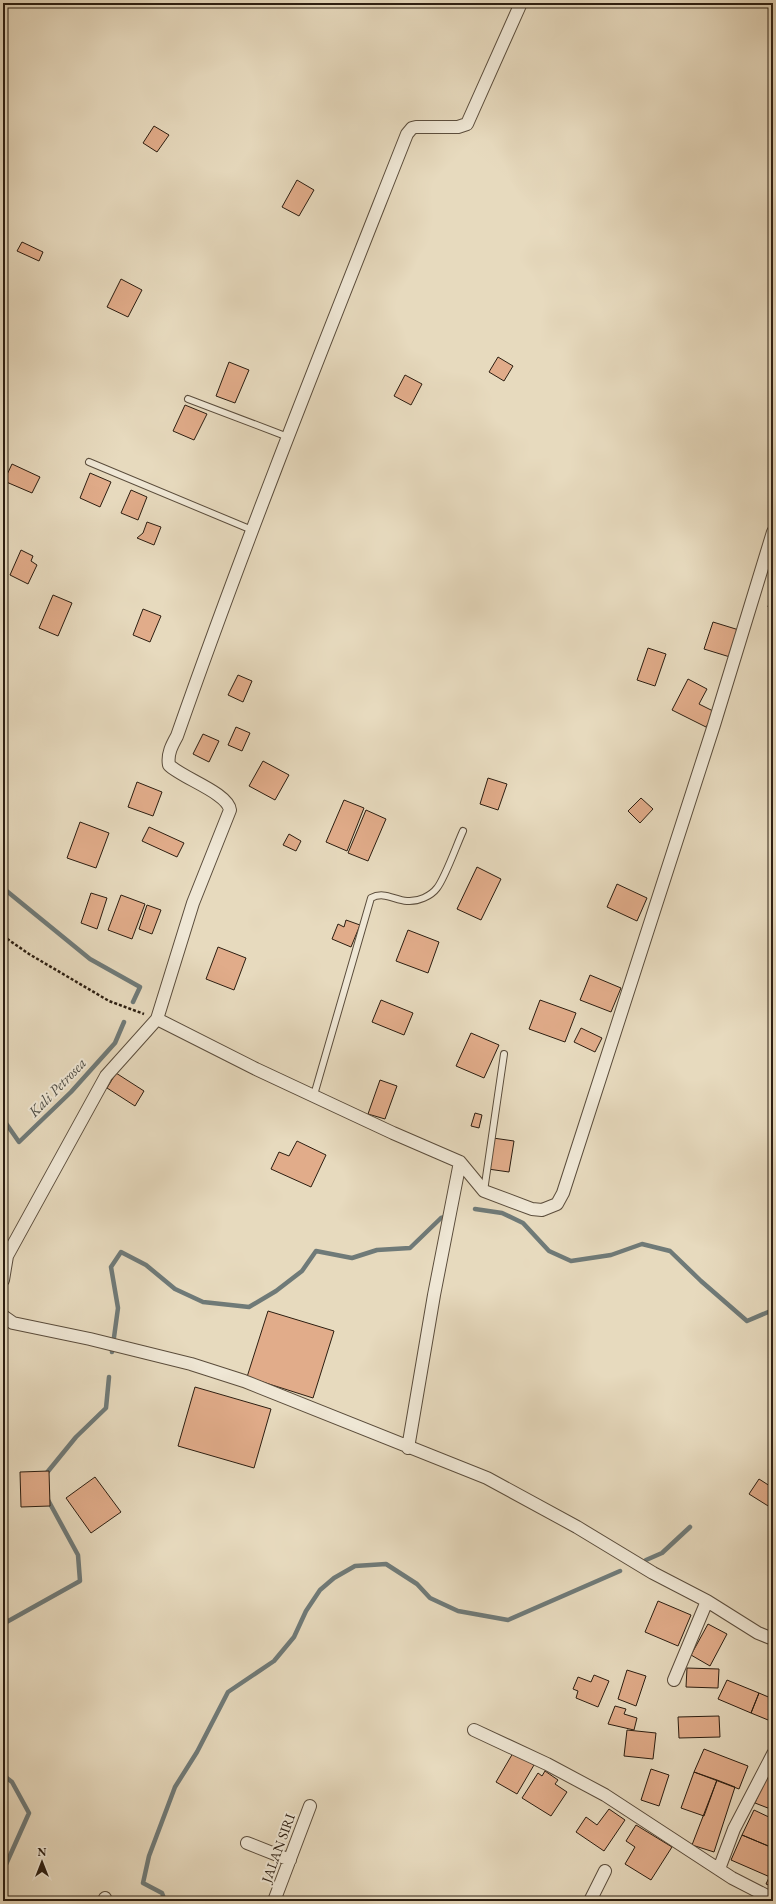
<svg xmlns="http://www.w3.org/2000/svg" width="776" height="1904" viewBox="0 0 776 1904" font-family="'EB Garamond',serif">
<rect width="100%" height="100%" fill="#e7dabe"/>
<filter id="stains"><feTurbulence type="fractalNoise" baseFrequency=".005" numOctaves="4"/><feColorMatrix values="0 0 0 0 .2 0 0 0 0 .09 0 0 0 0 .02 0 0 0 .5 -.17"/></filter>
<radialGradient id="worn" r=".72"><stop offset=".6" stop-color="#630" stop-opacity="0"/><stop offset="1" stop-color="#630" stop-opacity=".3"/></radialGradient>
<g fill="none" stroke-linecap="round" stroke-linejoin="round">
<path stroke="#6f7a78" stroke-width="4.5" d="M3,888L90,959L140,987L133,1002
M3,1119L19,1142L71,1092L115,1043L124,1022
M475,1209L502,1213L523,1223L549,1251L571,1261L611,1255L642,1244L670,1251L701,1281L747,1321L773,1310
M112,1352L118,1308L111,1267L121,1252L146,1265L175,1289L203,1302L249,1307L276,1291L302,1271L316,1251L352,1258L377,1250L410,1248L441,1218L449,1216
M45,1475L76,1437L106,1408L109,1377
M646,1560L662,1553L690,1527
M3,1624L80,1581L78,1555L48,1500
M3,1775L12,1782L29,1813L3,1871
M165,1901L162,1893L143,1883L149,1856L175,1787L197,1752L228,1692L274,1661L294,1637L306,1611L320,1590L334,1578L355,1566L386,1564L417,1584L430,1598L458,1611L508,1620L620,1571"/>
</g>
<path fill="#e1ac8a" stroke="#2c1e11" d="M154,126L169,135L157,152L143,143Z
M297,180L314,190L299,216L282,207Z
M22,242L43,252L39,261L17,251Z
M121,279L142,290L128,317L107,307Z
M498,357L513,366L504,381L489,372Z
M229,362L249,370L235,403L216,396Z
M405,375L422,384L411,405L394,396Z
M185,405L207,414L194,440L173,431Z
M12,464L40,477L32,493L4,481Z
M90,473L111,482L100,507L80,498Z
M131,490L147,497L138,520L121,513Z
M147,522L161,527L154,545L137,538L143,533Z
M21,550L33,556L31,561L37,565L28,584L10,575Z
M773,587V608L768,607Z
M53,595L72,603L58,636L39,628Z
M143,609L161,616L150,642L133,635Z
M713,622L739,630L730,657L704,649Z
M648,648L666,654L655,686L637,680Z
M238,675L252,681L243,702L228,695Z
M688,679L707,689L699,704L715,712L706,727L672,710Z
M236,727L250,733L242,751L228,745Z
M203,734L219,741L209,762L193,754Z
M263,761L289,775L275,800L249,786Z
M488,778L507,784L498,810L480,804Z
M137,782L162,792L153,816L128,807Z
M641,798L653,809L640,823L628,811Z
M344,800L364,808L347,851L326,842Z
M366,810L386,819L368,861L348,853Z
M80,822L109,833L96,868L67,858Z
M149,827L184,843L177,857L142,841Z
M289,834L301,841L296,851L283,845Z
M477,867L501,879L481,920L457,909Z
M617,884L647,898L637,921L607,907Z
M91,893L107,898L97,929L81,923Z
M121,895L145,904L132,939L108,930Z
M147,905L161,910L152,934L139,929Z
M346,920L360,925L351,947L332,939L338,924L344,927Z
M408,930L439,942L428,973L396,961Z
M218,947L246,958L234,990L206,979Z
M590,975L621,988L611,1012L580,1000Z
M381,1000L413,1013L404,1035L372,1022Z
M540,1000L576,1013L565,1042L529,1029Z
M581,1028L602,1038L595,1052L574,1042Z
M471,1033L499,1045L484,1078L456,1066Z
M116,1073L144,1091L135,1106L107,1088Z
M380,1080L397,1086L385,1119L368,1114Z
M475,1113L482,1115L479,1128L471,1126Z
M493,1138L514,1141L509,1172L488,1169Z
M297,1141L326,1155L311,1187L271,1169L279,1152L289,1156Z
M268,1311L334,1331L313,1398L247,1377Z
M195,1387L271,1409L254,1468L178,1446Z
M49,1471L50,1506L21,1507L20,1472Z
M95,1477L121,1512L91,1533L66,1498Z
M759,1479L773,1488V1509L749,1494Z
M658,1601L691,1615L678,1646L645,1632Z
M708,1624L727,1634L710,1666L691,1655Z
M687,1668L719,1669L718,1688L686,1687Z
M627,1670L646,1676L636,1706L618,1699Z
M594,1675L609,1681L598,1707L576,1698L578,1691L573,1689L578,1677L591,1682Z
M727,1680L759,1693L751,1713L718,1699Z
M759,1693L773,1699V1722L751,1713Z
M615,1706L626,1709L624,1714L637,1718L634,1730L608,1724Z
M719,1716L720,1737L679,1738L678,1717Z
M627,1730L656,1733L653,1759L624,1756Z
M704,1749L748,1766L739,1789L694,1772Z
M513,1753L534,1765L517,1794L496,1782Z
M773,1761V1780L766,1777Z
M651,1769L669,1775L659,1806L641,1800Z
M545,1771L558,1780L555,1784L567,1792L551,1816L522,1798L538,1773L542,1776Z
M694,1772L717,1780L704,1816L681,1808Z
M766,1777L773,1780V1810L755,1803Z
M717,1780L735,1787L714,1852L692,1845Z
M609,1809L625,1820L604,1851L576,1832L586,1817L597,1825Z
M754,1810L773,1819V1848L742,1835Z
M636,1825L672,1847L651,1880L625,1864L635,1847L626,1841Z
M742,1835L773,1848V1869L770,1877L731,1860Z
M773,1869V1887L766,1884Z"/>
<g fill="none" stroke-linecap="round" stroke-linejoin="round">
<g stroke="#5b4d3c" stroke-width="8">
<path id="service" d="M188,399L288,437
M89,462L252,530
M314,1095L371,898C384,891 394,900 407,901C418,902 431,896 437,888C445,878 457,844 463,831
M484,1191L504,1054"/>
</g>
<g stroke="#5b4d3c" stroke-width="14">
<path id="minor" d="M157,1019L256,1069L393,1133L460,1162L484,1191L532,1209L542,1210L557,1204L563,1193L714,725L773,532
M3,1280L7,1256L106,1076L157,1019L193,903L230,810C228,793 182,778 169,765C167,754 172,745 177,736C248,533 328,334 407,134L412,128L416,127H458L467,124L521,3
M3,1316L13,1323L90,1339L191,1364L244,1381L487,1478L577,1527L653,1573L707,1601L758,1633L773,1639
M408,1448L434,1295L460,1162
M674,1680L707,1601
M474,1730L547,1764L605,1795L732,1878L773,1899
M247,1843L290,1860
M719,1869L734,1829L773,1754
M104,1901L105,1898
M274,1901L310,1806
M590,1901L605,1871"/>
</g>
<path stroke="#2c1e11" stroke-width="2.5" stroke-dasharray="3 2" stroke-linecap="butt" d="M3,936L29,954L109,1001L144,1014"/>
<use href="#service" stroke="#efe7d5" stroke-width="6"/>
<use href="#minor" stroke="#efe7d5" stroke-width="12"/>
</g>
<g text-anchor="middle" dominant-baseline="central" stroke-width="4" stroke-linejoin="round" paint-order="stroke">
<g font-size="14" fill="#2c1e11" stroke="#efe7d5">
<text transform="translate(278 1848) rotate(-70)">JALAN SIRI</text>
</g>
<g font-size="15" font-style="italic" fill="#4d4c44" stroke="#efe7d5">
<text transform="translate(57 1087) rotate(-46)">Kali Petrosea</text>
</g>
</g>
<rect width="776" height="1904" fill="none" stroke="#e7dabe" stroke-width="16"/>
<rect x="4" y="4" width="768" height="1896" fill="none" stroke="#2c1e11" stroke-width="2"/>
<rect x="8" y="8" width="760" height="1888" fill="none" stroke="#2c1e11"/>
<g transform="translate(42 1862)" stroke="#efe7d5" stroke-width="3" paint-order="stroke">
<path d="M0-3L7 15L0 10L-7 15Z" fill="#2c1e11"/>
<text y="-6" font-size="11" font-weight="bold" text-anchor="middle" fill="#2c1e11">N</text>
</g>
<rect width="100%" height="100%" filter="url(#stains)"/>
<rect width="100%" height="100%" fill="url(#worn)"/>
</svg>
